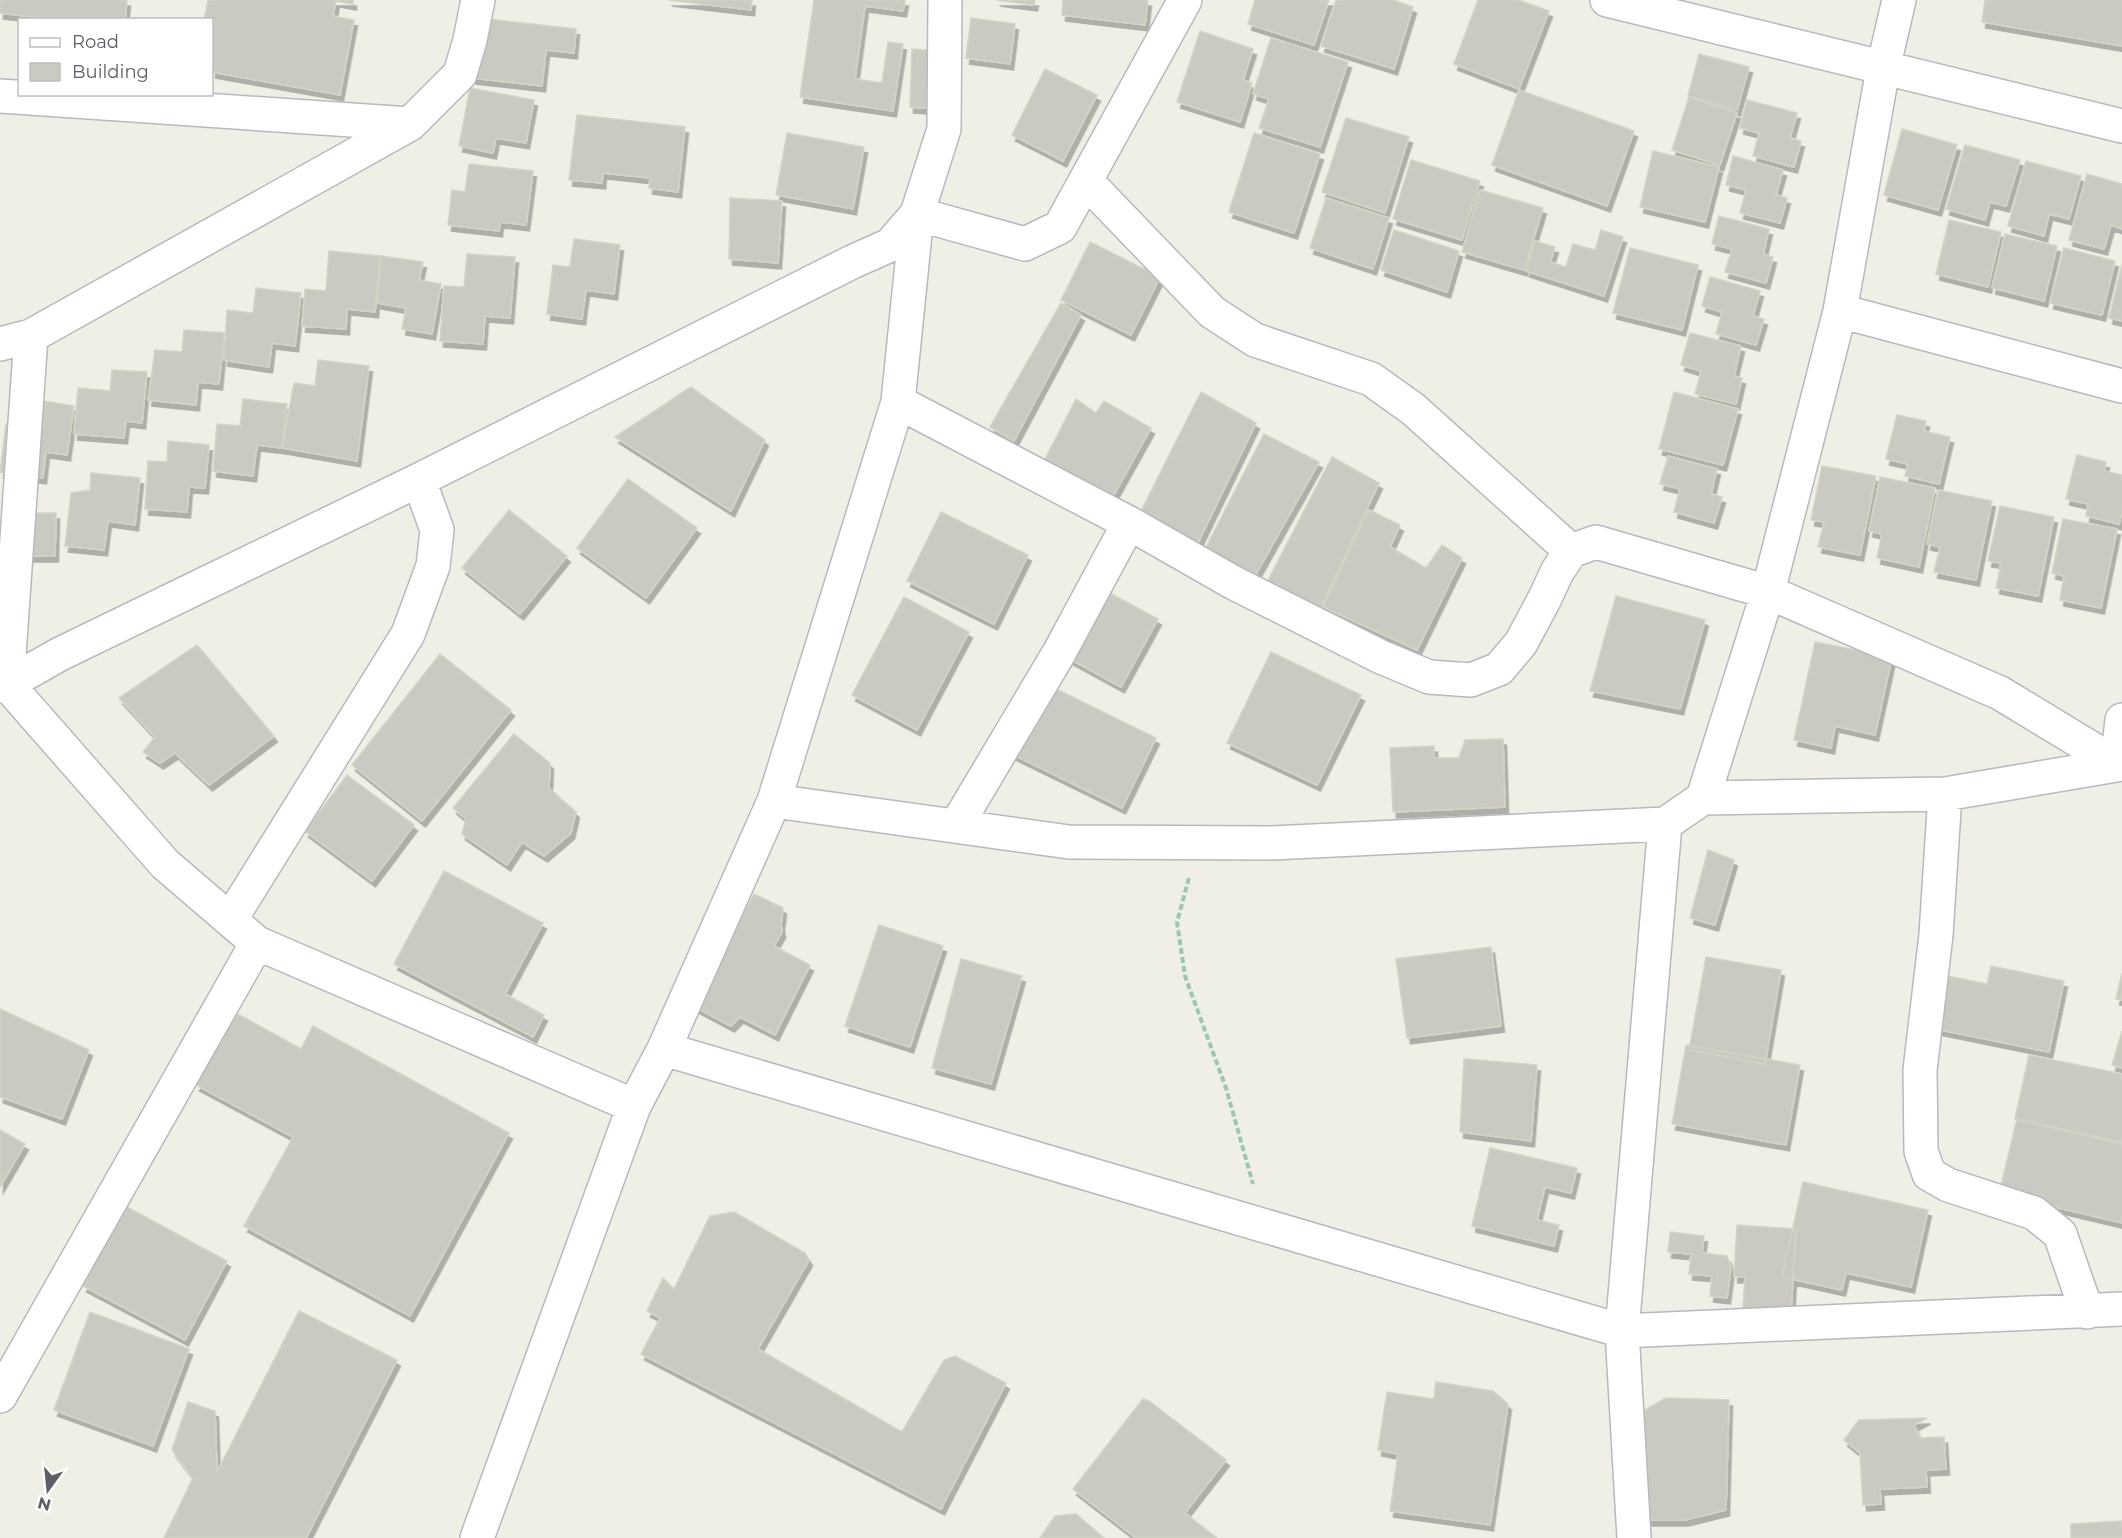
<svg xmlns="http://www.w3.org/2000/svg" width="2122" height="1538" viewBox="0 0 2122 1538" font-family="Montserrat,sans-serif">
<defs>
<filter id="shadow"><feDropShadow dx="3.5" dy="6" stdDeviation="0" flood-color="#0004"/></filter>
</defs>
<rect width="100%" height="100%" fill="#efefe6"/>
<path fill="#cbcac2" stroke="#d4d3c4" stroke-width="1.5" filter="url(#shadow)" d="M0,0H127L125,20H60L0,13Z
M208,0H353V4L336,1L333,16L354,20L340,95L212,72V20H204Z
M668,0H752L751,10Z
M814,0H905L903,11L865,6L855,79L882,83L888,42L903,44L893,111L800,97Z
M996,0H1035L1034,5Z
M1063,0H1148L1145,25L1062,15Z
M1255,0H1329L1314,45L1248,24Z
M1336,0H1393L1413,7L1394,69L1321,46Z
M1478,0H1518L1549,11L1519,89L1454,64Z
M1985,0H2122V46L1982,22Z
M479,18L576,29L574,53L546,50L542,86L472,78Z
M971,18L1015,24L1010,64L966,58Z
M1200,31L1253,49L1243,80L1252,83L1240,122L1177,102Z
M1271,38L1348,62L1320,147L1259,128L1269,99L1253,94Z
M912,49L942,51L940,109L910,107Z
M1699,54L1749,67L1737,110L1688,96Z
M1045,69L1097,95L1063,161L1012,135Z
M470,88L534,100L526,143L496,138L493,153L459,146Z
M1519,90L1634,131L1607,206L1492,165Z
M1689,97L1737,113L1720,165L1672,150Z
M1747,100L1797,113L1790,138L1801,141L1794,167L1753,156L1759,133L1740,128Z
M577,115L685,127L678,192L649,188L650,178L603,173L602,183L569,180Z
M1346,118L1409,137L1385,213L1322,192Z
M1902,129L1957,145L1938,210L1884,195Z
M787,133L864,147L853,209L776,195Z
M1254,133L1320,154L1294,233L1229,212Z
M1965,145L2020,160L2006,206L1990,202L1985,220L1946,209Z
M1653,151L1719,167L1705,222L1640,207Z
M1733,156L1783,170L1776,195L1787,198L1780,223L1740,213L1746,190L1726,185Z
M1411,160L1480,181L1462,240L1393,219Z
M2026,161L2081,176L2069,219L2049,214L2044,236L2008,226Z
M469,164L533,171L526,225L500,222L499,231L448,225L452,190L465,192Z
M2087,174L2122,184V229L2111,225L2104,249L2069,240Z
M1480,190L1543,208L1524,270L1462,252Z
M730,198L782,201L778,263L729,259Z
M1326,198L1389,218L1373,269L1310,248Z
M1719,216L1769,229L1763,254L1773,257L1766,283L1725,272L1732,249L1712,244Z
M1949,220L2001,232L1988,287L1936,274Z
M1394,230L1459,251L1447,292L1381,270Z
M1601,230L1623,237L1604,296L1526,271L1535,241L1555,247L1550,262L1566,267L1573,244L1595,250Z
M2005,234L2057,246L2044,301L1992,288Z
M574,239L620,245L614,294L586,290L582,319L547,314L553,265L570,267Z
M1090,242L1160,277L1131,335L1061,300Z
M1630,248L1698,265L1682,330L1613,313Z
M2064,248L2115,261L2102,315L2050,303Z
M329,251L380,256L375,312L347,309L346,329L302,326L305,289L326,291Z
M467,254L515,257L510,318L485,316L483,344L440,341L444,286L464,287Z
M381,256L423,262L419,280L441,284L432,334L402,329L406,308L377,303Z
M2122,264V321L2109,318Z
M1710,277L1760,291L1753,316L1764,319L1756,345L1716,334L1722,312L1702,306Z
M256,288L301,293L295,346L272,343L269,367L224,360L227,310L253,313Z
M1061,303L1081,315L1014,441L990,427Z
M184,330L224,333L219,384L198,382L196,405L148,400L155,350L182,352Z
M1690,333L1741,346L1734,376L1742,378L1736,404L1695,394L1701,371L1681,365Z
M318,360L369,366L357,461L282,448L294,383L315,386Z
M112,370L147,372L142,423L126,421L124,438L74,434L78,388L110,391Z
M691,387L765,440L731,511L615,437Z
M1201,392L1256,423L1194,551L1137,519Z
M1674,392L1738,409L1723,465L1659,449Z
M31,399L74,406L67,455L46,452L43,478L0,472L6,424L27,427Z
M243,399L287,404L282,448L257,445L253,476L213,471L217,424L240,426Z
M1076,399L1096,413L1104,401L1151,428L1111,500L1044,461Z
M1897,415L1926,421L1924,431L1950,437L1939,484L1905,476L1908,464L1886,459Z
M1264,434L1319,462L1251,583L1201,557Z
M168,441L209,445L205,488L189,487L187,512L145,509L148,461L167,462Z
M2077,455L2106,462L2104,471L2122,475V510L2119,524L2086,516L2088,504L2066,499Z
M1668,456L1717,469L1711,494L1722,497L1714,523L1674,512L1680,489L1660,484Z
M1332,457L1379,483L1317,615L1265,586Z
M1822,466L1876,476L1860,555L1818,547L1824,522L1811,520Z
M91,473L140,478L135,525L108,521L104,550L65,546L71,493L90,490Z
M1880,477L1935,488L1919,567L1877,558L1882,534L1869,531Z
M628,479L697,528L646,598L577,548Z
M1938,490L1992,501L1976,580L1934,572L1940,547L1927,544Z
M2000,506L2054,517L2038,596L1996,588L2001,563L1988,561Z
M509,510L567,556L520,614L462,568Z
M1369,510L1400,525L1390,547L1426,568L1442,545L1462,558L1417,650L1323,607Z
M941,512L1028,555L994,624L907,581Z
M19,513H56L55,556H28L0,589V528H9Z
M2063,519L2117,529L2101,608L2060,600L2064,576L2052,573Z
M1095,585L1158,619L1121,687L1059,653Z
M1616,596L1705,620L1680,709L1590,691Z
M904,597L969,632L917,730L852,695Z
M1815,642L1892,657L1875,735L1835,726L1831,748L1794,740Z
M197,645L274,736L209,785L175,753L160,763L143,752L155,737L119,698Z
M1271,652L1361,695L1317,785L1227,743Z
M440,654L511,710L422,821L352,765Z
M1046,684L1156,738L1122,808L1012,754Z
M514,734L550,763L549,788L576,812L571,833L544,856L522,842L507,865L462,834L466,819L453,808Z
M1503,739L1505,807L1393,812L1390,748L1434,746V758H1459L1465,740Z
M347,775L414,825L372,881L305,831Z
M1708,850L1734,860L1715,925L1690,918Z
M444,871L543,923L505,994L544,1015L533,1037L394,964Z
M754,894L783,908L781,925L782,932L774,946L810,965L775,1035L740,1017L731,1026L695,1007Z
M879,925L943,946L910,1047L845,1026Z
M1491,947L1501,1026L1407,1038L1396,959Z
M1706,957L1781,970L1765,1064L1689,1050Z
M961,959L1022,976L991,1084L932,1068Z
M1991,966L2064,981L2049,1052L1931,1028L1942,975L1987,984Z
M2122,973V1000L2116,999Z
M0,1009L89,1050L62,1119L0,1097Z
M236,1013L301,1049L313,1026L509,1133L410,1316L244,1226L293,1137L196,1085Z
M2122,1031V1068L2112,1065Z
M1686,1045L1800,1065L1786,1145L1672,1124Z
M2029,1055L2122,1074V1142L2015,1119Z
M1464,1059L1537,1065L1531,1141L1460,1132Z
M2017,1119L2122,1144V1223L1999,1194Z
M0,1130L25,1144L0,1187Z
M1490,1148L1577,1168L1571,1193L1545,1187L1537,1220L1559,1225L1554,1246L1472,1226Z
M1803,1182L1928,1210L1911,1287L1846,1273L1842,1290L1782,1277Z
M125,1206L227,1261L185,1340L83,1286Z
M734,1212L805,1253L809,1260L758,1349L902,1432L944,1360L955,1356L1006,1383L941,1509L641,1354L660,1318L647,1311L663,1278L674,1289L710,1216Z
M1737,1225L1796,1229L1791,1311L1743,1308L1745,1277H1734Z
M1670,1232L1704,1236L1702,1253L1727,1256L1731,1267L1727,1298L1710,1296L1712,1276L1689,1274L1691,1254L1668,1252Z
M299,1311L397,1360L306,1538H164L193,1478L172,1450L188,1402L215,1411L217,1472Z
M90,1312L189,1349L153,1446L54,1410Z
M1436,1382L1493,1391L1508,1404L1490,1525L1390,1511L1398,1454L1378,1450L1387,1392L1434,1399Z
M1666,1398L1729,1400L1726,1510L1685,1520H1622L1619,1425Z
M1143,1399L1149,1401L1226,1460L1185,1513L1217,1538H1136L1073,1489Z
M1927,1418L1914,1425L1920,1438L1944,1437L1946,1469L1926,1470L1927,1487L1880,1489L1881,1504L1863,1505L1860,1453L1844,1440L1859,1420Z
M1076,1514L1104,1538H1040L1055,1516Z
M2122,1521V1538H2071V1524Z"/>
<g fill="none" stroke-linecap="round" stroke-linejoin="round">
<g stroke="#b8b9bf" stroke-width="36">
<path id="street" d="M1607,0L2122,126
M0,96L410,124
M1086,181L1212,312L1255,340L1371,379L1413,409L1571,551
M1840,311L2122,386
M31,336L7,684L165,864L257,943L634,1106
M0,344L31,336L410,124L460,74L470,40L478,0
M898,402L1129,523L1234,583L1381,657L1429,677L1471,680L1499,669L1521,643L1545,598L1557,572L1571,551L1596,542L1768,592L2000,693L2117,764L2122,720
M0,686L7,684L60,654L419,480L852,262L890,245L917,214L944,129L945,0
M1945,794L1936,935L1920,1070L1921,1151L1929,1174L1948,1185L2034,1213L2060,1234L2087,1312
M1703,798L1768,592L1840,311L1883,69L1899,0
M774,801L1069,842L1272,843L1665,824L1703,798L1945,794L2122,764
M956,826L1059,653L1129,523
M230,920L408,634L433,566L437,530L419,480
M664,1049L1622,1331L2122,1309
M0,1396L257,943
M477,1538L634,1106L664,1049L774,801L898,402L917,214L1025,244L1060,227L1185,0
M1634,1538L1622,1331L1665,824"/>
</g>
<path stroke="#9dc6b3" stroke-width="4" stroke-dasharray="6 3" stroke-linecap="butt" d="M1189,878L1177,922L1185,976L1226,1088L1253,1184"/>
<use href="#street" stroke="#fff" stroke-width="33"/>
</g>
<rect x="18" y="18" width="195" height="78" fill="#ffffff" stroke="#bfbfc2" stroke-width="1.5"/>
<rect x="30" y="38" width="30" height="9" fill="#ffffff" stroke="#bfbfc2" stroke-width="1.5"/>
<text x="72" y="48" font-size="18" fill="#5e5f66">Road</text>
<rect x="30" y="63" width="30" height="18" fill="#cbcac2" stroke="#bfbfc2" stroke-width="1.5"/>
<text x="72" y="78" font-size="18" fill="#5e5f66">Building</text>
<g transform="translate(48 1490) rotate(195)" stroke="#ffffff" stroke-width="4.5" paint-order="stroke">
<path d="M0-4.5L10 22L0 15L-10 22Z" fill="#5e5f66"/>
<text y="-9" font-size="16" font-weight="bold" text-anchor="middle" fill="#5e5f66">N</text>
</g>
</svg>
